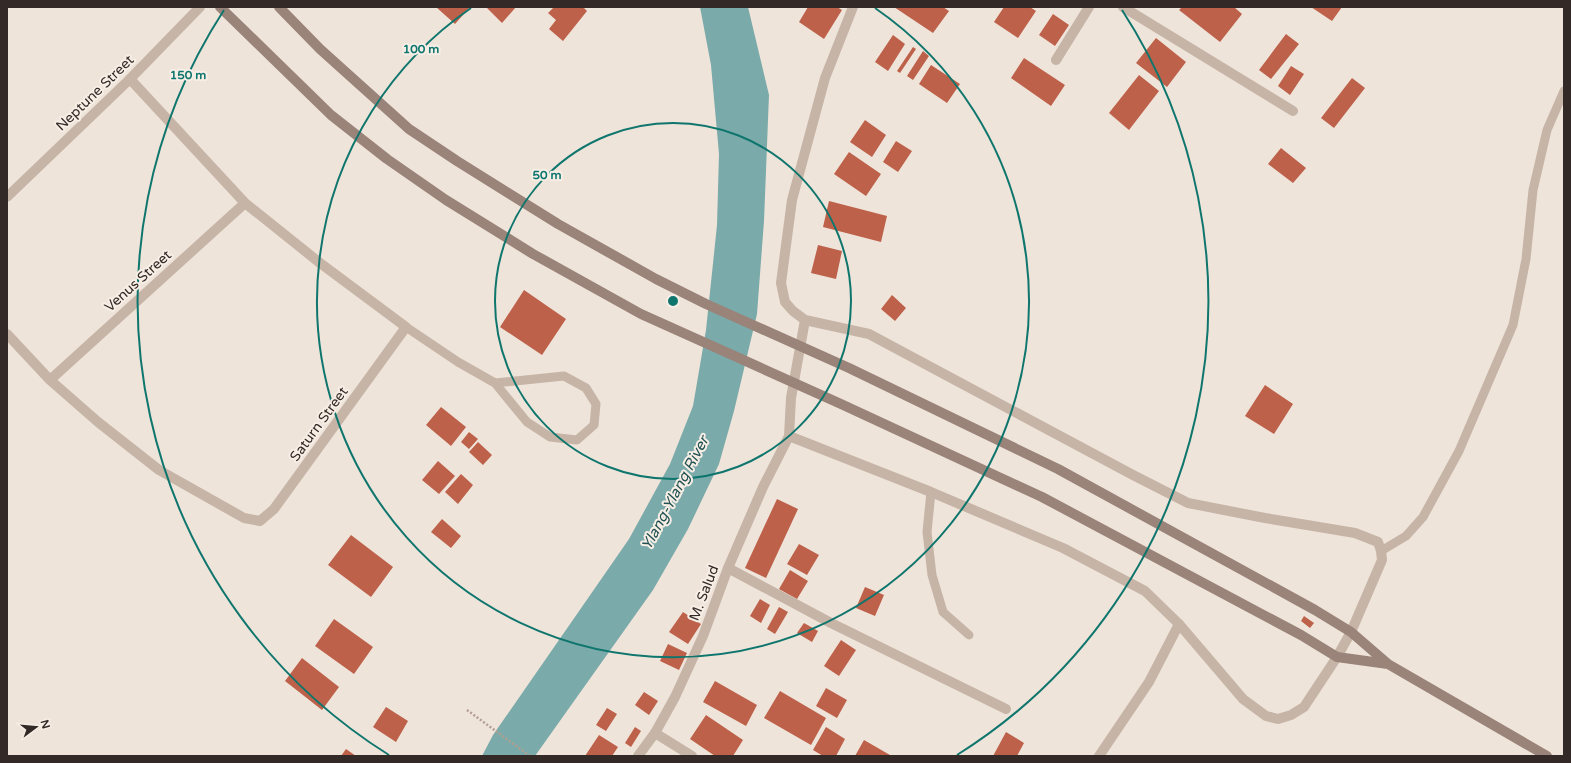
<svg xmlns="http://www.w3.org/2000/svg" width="1571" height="763" viewBox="0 0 1571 763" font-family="'Varela Round',sans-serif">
<rect width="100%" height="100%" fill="#efe4da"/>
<path fill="#7baaaa" d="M700,7H748L769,95L764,221L757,314L734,411L719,464L688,529L653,590L535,756H482L493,735L629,539L670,464L693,406L706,330L717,225L719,154L711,65Z"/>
<path fill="#bd614a" d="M436,7H470L455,24Z
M486,7H516L502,23Z
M554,7H583L587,11L563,41L549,29L556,20L548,13Z
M808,7H837L842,10L824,39L799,22Z
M894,7H943L949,11L933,33Z
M1004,7H1030L1036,11L1018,38L994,22Z
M1182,7H1234L1242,14L1220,42L1179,10Z
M1311,7H1342L1332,21Z
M1053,14L1069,25L1055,46L1039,35Z
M1286,34L1299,44L1271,79L1259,70Z
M893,35L905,44L888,71L875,62Z
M1156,38L1186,62L1167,87L1136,63Z
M913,47L916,49L900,73L897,71Z
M923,51L929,56L913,80L907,76Z
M1024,58L1065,85L1051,106L1011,78Z
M931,65L960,84L947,103L919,84Z
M1291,66L1304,74L1290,95L1278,86Z
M1139,75L1159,91L1129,130L1109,113Z
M1352,78L1365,88L1334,128L1321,118Z
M865,120L886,135L872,157L850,142Z
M896,141L912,151L898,172L883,162Z
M1281,148L1306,168L1293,183L1268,164Z
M849,152L881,174L866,196L834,174Z
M829,201L887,216L881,242L823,227Z
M818,245L842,251L836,279L811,273Z
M524,290L566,319L542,355L500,327Z
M892,295L906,308L895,321L881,309Z
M1265,385L1293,404L1274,434L1245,416Z
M441,407L466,427L451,446L426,425Z
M469,432L478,439L469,449L461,442Z
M478,442L492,455L483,465L469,452Z
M438,461L455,476L439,494L422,480Z
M461,474L473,485L458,504L445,492Z
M777,499L798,509L766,578L745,568Z
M442,519L461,536L451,548L431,532Z
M351,535L393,567L371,597L328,565Z
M799,544L819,555L807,575L787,564Z
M790,570L808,581L797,599L779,589Z
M865,587L884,595L875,616L856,608Z
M760,599L770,605L761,623L750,616Z
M779,607L788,612L775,634L767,629Z
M683,612L701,624L688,644L669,632Z
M1304,616L1314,623L1310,628L1301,621Z
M334,619L373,647L354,674L315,646Z
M804,623L818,631L812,642L797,633Z
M841,640L856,650L839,676L824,666Z
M668,644L687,653L679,670L660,661Z
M302,658L339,687L322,710L285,681Z
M715,681L757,705L746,726L703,702Z
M826,688L847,700L837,718L816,706Z
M780,691L826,718L811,745L764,718Z
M644,692L658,701L649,715L635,705Z
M386,707L408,721L396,742L373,727Z
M607,708L617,714L606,731L596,725Z
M706,715L743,740L733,756H715L690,739Z
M635,727L641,731L631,747L625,743Z
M826,727L845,739L836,756H823L813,750Z
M1006,732L1024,743L1017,756H993Z
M599,735L618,747L612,756H585Z
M864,740L890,755L889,756H855Z
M346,749L356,756H341Z"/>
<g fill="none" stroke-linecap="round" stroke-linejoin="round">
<path stroke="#b29e91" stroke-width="2.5" stroke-dasharray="2 2" stroke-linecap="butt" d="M467,710L530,756"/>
<path stroke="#c6b4a7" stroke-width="9" d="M406,327L458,362L495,383L527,422L550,437L577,440L594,425L596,404L586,388L564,376L495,383
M931,492L927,532L932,575L943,612L969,635
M1381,551L1406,536L1423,517L1459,451L1513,325L1526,259L1533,190L1547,130L1564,91"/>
<path stroke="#c6b4a7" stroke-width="10" d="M1123,7L1293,111
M1056,60L1089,7
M7,334L50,380L98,422L159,470L244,518L260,521L274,509L406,327L320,263L245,203L130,79
M50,380L245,203
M728,568L831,623L1006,709
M655,733L692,756
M1099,756L1149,682L1179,624"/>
<path stroke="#c6b4a7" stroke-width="10" d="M7,197L130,79L200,7
M789,436L931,492L1063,548L1145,591L1179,624L1243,699L1266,716L1278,719L1291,715L1304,707L1337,657L1351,632L1382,560L1381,551L1378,542L1355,533L1265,518L1188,503L1133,475L869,334L805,320L793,311L785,302L781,283L792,200L825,78L853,7
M638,756L655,733L675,697L703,636L728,568L763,487L789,436L791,398L805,320"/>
<path stroke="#9a8379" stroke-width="10" d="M220,7L331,115L387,159L446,200L533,254L641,314L841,404L1042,497L1301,635L1337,657L1388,664
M279,7L320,49L409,129L457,161L558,224L656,279L706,304L849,368L1058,469L1315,610L1351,632L1388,664L1547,756"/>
</g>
<g fill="none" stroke="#0f766e" stroke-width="2">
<circle cx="673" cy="301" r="178"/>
<path d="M875 8A356 356 0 1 1 471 8"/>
<path d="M389 755A535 535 0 0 1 224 10M1122 10A535 535 0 0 1 957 755"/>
</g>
<g text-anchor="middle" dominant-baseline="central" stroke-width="4" stroke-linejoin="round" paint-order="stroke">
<g font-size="14" fill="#332a27" stroke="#f7eee6">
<text transform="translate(95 93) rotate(-44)">Neptune Street</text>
<text transform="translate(138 281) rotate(-42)">Venus Street</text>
<text transform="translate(319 424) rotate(-54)">Saturn Street</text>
<text transform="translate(704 593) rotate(-69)">M. Salud</text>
</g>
<g font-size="15" font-style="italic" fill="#205152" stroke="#f7eee6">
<text transform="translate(675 493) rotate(-62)">Ylang-Ylang River</text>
</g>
</g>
<circle cx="673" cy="301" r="6" fill="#0f766e" stroke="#f7eee6" stroke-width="2"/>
<g font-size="12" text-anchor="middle" font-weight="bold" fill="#0f766e" stroke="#f7eee6" stroke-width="4" stroke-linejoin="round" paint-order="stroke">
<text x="421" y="53">100 m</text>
<text x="188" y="79">150 m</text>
<text x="547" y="179">50 m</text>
</g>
<rect width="1571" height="763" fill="none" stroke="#332a27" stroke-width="16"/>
<g transform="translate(36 727) rotate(74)" stroke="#f7eee6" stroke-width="3" paint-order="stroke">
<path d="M0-3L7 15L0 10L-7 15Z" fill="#332a27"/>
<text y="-6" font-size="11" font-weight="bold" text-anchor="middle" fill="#332a27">N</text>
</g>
</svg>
